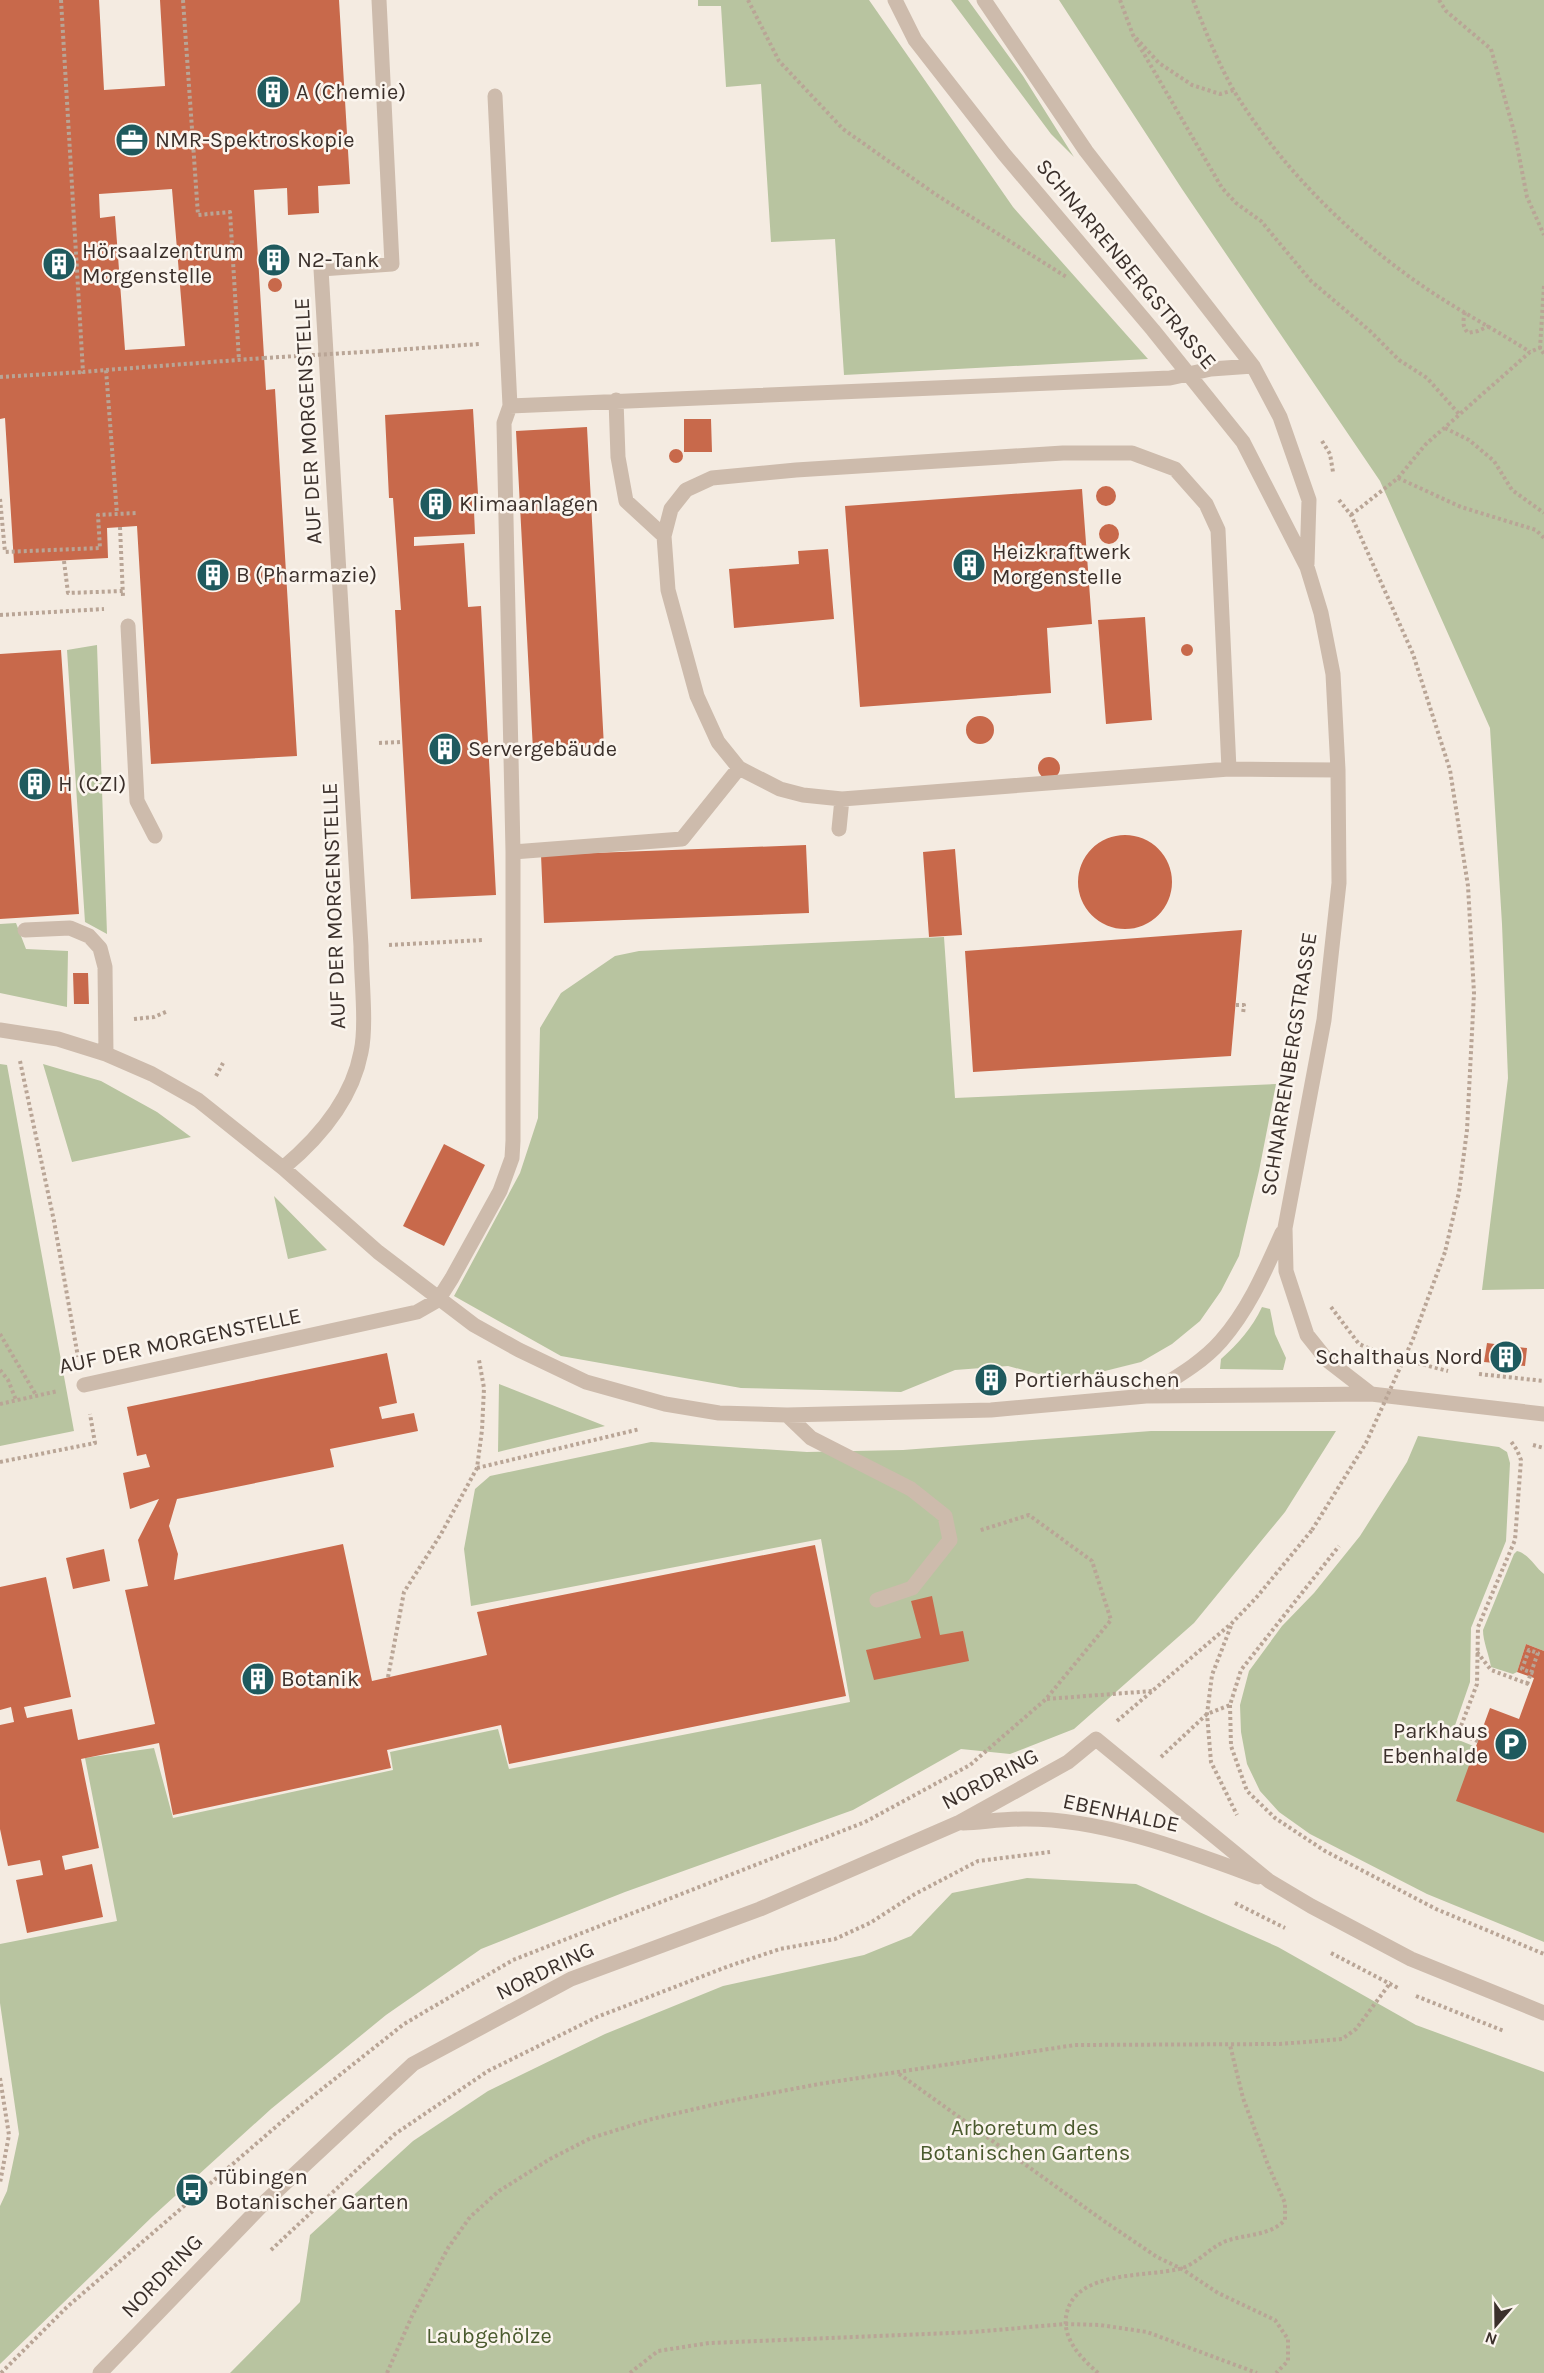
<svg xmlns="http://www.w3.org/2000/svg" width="1544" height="2373" viewBox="0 0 1544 2373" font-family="Karla,sans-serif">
<rect width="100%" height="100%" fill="#f4ebe1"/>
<path fill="#b8c4a0" d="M698,0H869L1013,207L1148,359L844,375L835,239L771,242L761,84L726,87L721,6H698Z
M951,0H968L1023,76L1074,157L1051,134Z
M1059,0H1544V1289L1482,1290L1508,1078L1502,924L1490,728L1380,481L1182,189Z
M97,645L107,934L85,922L67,650Z
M16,923L26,949L68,951L67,1007L0,993V924Z
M944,937L955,1098L1276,1084L1259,1171L1239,1256L1221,1291L1200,1321L1172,1344L1141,1362L1065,1381L1008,1366L955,1370L901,1392L741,1388L561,1356L454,1296L520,1173L538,1118L540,1028L561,993L615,956L639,951Z
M0,1064L7,1065L74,1431L0,1446Z
M43,1064L101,1081L157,1112L191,1137L72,1162Z
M274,1196L327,1250L288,1259Z
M1262,1307L1270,1309L1275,1334L1286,1358L1283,1370L1220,1369L1221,1359C1238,1344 1252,1328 1262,1307Z
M499,1384L605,1426L498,1452Z
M1151,1431H1336L1285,1512L1194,1623L1074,1729L1010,1754L961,1749L853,1810L625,1892L481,1949L386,2015L271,2109L153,2216L0,2364V2206L7,2191L19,2134L0,2003V1944L117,1921L85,1758L154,1748L173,1818L393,1770L390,1752L498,1729L509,1769L850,1702L821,1539L471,1606L464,1549L475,1489L490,1476L651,1442L807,1452L903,1450Z
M1418,1436L1499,1447L1507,1452L1510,1463L1506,1541L1471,1628L1470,1682L1451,1737L1476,1747L1544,1833V1942L1427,1894L1310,1834L1279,1812L1260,1791L1247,1764L1241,1732L1240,1705L1249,1671L1282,1626L1314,1593L1360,1536L1407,1462Z
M1517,1551C1529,1554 1535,1567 1544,1574V1651L1526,1644L1517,1672L1513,1674L1491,1667C1489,1654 1483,1642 1483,1630L1514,1554Z
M1027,1878L1136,1884L1278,1947L1416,2025L1544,2072V2373H230L300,2302L310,2235L413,2141L488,2091L605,2034L723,1986L864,1955L911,1936L952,1893Z"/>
<path fill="#c8694b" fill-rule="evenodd" d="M0,0H99L104,90L165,86L160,0H339L350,184L318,186L319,213L288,215L287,188L254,190L266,390L275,389L297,756L151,764L137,526L107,528L108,558L14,563L5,418L0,419ZM172,189L185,346L125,350L115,216L100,218L99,194Z
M267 260a7 7 0 1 1 14 0a7 7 0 1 1-14 0Z
M268 285a7 7 0 1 1 14 0a7 7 0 1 1-14 0Z
M473,409L479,511H474L475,534L414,537V546L464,543L468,607L481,606L496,895L411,899L395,610H401L393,498H389L385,415Z
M684,419H711L712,452H684Z
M587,427L604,747L533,750L516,431Z
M669 456a7 7 0 1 1 14 0a7 7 0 1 1-14 0Z
M1096 496a10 10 0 1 1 20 0a10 10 0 1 1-20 0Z
M1082,489L1092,624L1047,628L1051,693L860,707L845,506Z
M1099 534a10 10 0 1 1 20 0a10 10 0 1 1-20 0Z
M828,549L834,619L734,628L729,569L799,564L798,551Z
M1145,617L1152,720L1106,724L1098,620Z
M1181 650a6 6 0 1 1 12 0a6 6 0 1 1-12 0Z
M61,650L79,914L0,919V654Z
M966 730a14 14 0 1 1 28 0a14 14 0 1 1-28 0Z
M1038 768a11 11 0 1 1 22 0a11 11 0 1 1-22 0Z
M1078 882a47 47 0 1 1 94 0a47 47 0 1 1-94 0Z
M806,845L809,913L544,923L541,855Z
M955,849L962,935L929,937L923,852Z
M1242,930L1231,1056L973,1072L965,951Z
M73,973H88L89,1004H74Z
M444,1144L485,1165L444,1246L403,1226Z
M1487,1343L1527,1348L1525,1366L1484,1362Z
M387,1353L397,1403L379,1407L382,1419L414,1413L418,1431L330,1449L334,1467L177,1499L169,1526L178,1554L174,1580L343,1544L372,1681L487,1655L477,1612L815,1545L846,1696L509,1764L501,1725L387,1750L391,1768L173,1815L159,1743L81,1759L99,1848L62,1856L65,1870L92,1864L103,1917L27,1933L16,1880L43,1875L40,1860L8,1866L0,1829V1725L14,1722L11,1707L0,1710V1587L46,1577L71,1697L24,1707L27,1718L72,1709L78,1740L155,1724L125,1590L148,1586L138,1540L159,1499L130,1509L123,1473L150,1467L146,1454L137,1456L127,1407Z
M1002,1372L1004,1387L979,1389L978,1374Z
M104,1549L110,1581L73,1589L66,1558Z
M932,1596L940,1635L963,1631L969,1661L874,1680L866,1650L921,1638L911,1601Z
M1526,1644L1544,1651V1833L1456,1801L1490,1708L1519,1719L1534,1678L1517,1672Z"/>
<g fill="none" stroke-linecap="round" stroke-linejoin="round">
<path stroke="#b9a596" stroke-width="4" stroke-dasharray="3 3" stroke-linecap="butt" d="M61,0L83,372L106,370L117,514
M183,0L198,215L230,212L239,360
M748,0L779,61L843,129L935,194L1068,278
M1120,0L1133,35L1222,188L1236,203L1261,221L1311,281L1370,331L1399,360L1427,378L1459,414
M1193,0C1206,32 1219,66 1237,96C1287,175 1358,244 1436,295C1467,315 1499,332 1530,352
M1439,0L1446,11L1491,49L1515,135L1527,197L1544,235
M1136,38L1159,63L1192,85L1220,94L1234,90
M1544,286L1540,348L1544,354
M1465,312C1463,321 1462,326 1468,333L1478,331L1489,326
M380,351L479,344
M106,370L264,358
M0,377L83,372
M1445,428L1469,440L1494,461L1512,490L1544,513
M1322,441L1330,454L1333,472
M1398,478L1461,507L1536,530L1544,538
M0,499L5,552L100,548L98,515L136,513
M1339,500L1351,515L1413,654L1450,770L1468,886L1474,993L1467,1130L1459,1192L1445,1252
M1351,515L1398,478L1425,445L1530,352L1544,346
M120,527L123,597
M64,561L68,593L123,591
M0,615L104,609
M379,743L402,742
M389,945L483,940
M1236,1005H1244L1243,1014
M134,1019L154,1017L168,1011
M20,1061L54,1221L78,1357
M216,1076L223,1063
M1331,1307L1359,1344L1382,1354L1448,1371
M0,1334L36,1395
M0,1370L8,1380L16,1400
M1479,1374L1544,1381
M0,1404L58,1391
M1533,1445L1544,1448
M0,1462L95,1443L90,1414
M477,1468L640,1429
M1231,1626L1212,1675L1207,1714L1211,1762L1237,1815
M1477,1652L1491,1670L1531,1685
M388,1677L404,1592L441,1534L477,1468L482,1430L484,1388L479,1360
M1527,1684C1531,1674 1534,1663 1538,1653L1529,1650L1522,1669L1535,1674
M1047,1699L1152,1691
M1230,1705L1231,1746L1247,1791L1275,1818L1325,1851L1436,1909L1544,1954
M1117,1721L1232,1623L1256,1598L1312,1530
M1478,1741L1458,1734L1477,1684L1478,1627L1515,1540L1521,1460L1517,1450L1510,1440
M1161,1757L1207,1714L1230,1705L1241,1670L1339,1546
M1235,1903L1285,1928
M1331,1953L1398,1988
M1416,1996L1504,2031
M899,2074L1101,2219L1157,2257L1182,2269L1218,2293L1275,2320L1288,2339V2361L1276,2373
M0,2078L9,2135L0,2183
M271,2250L395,2134L488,2071L597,2017L729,1966L780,1949L835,1939L870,1923L915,1894L978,1861L1050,1852
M1,2373L67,2307L293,2112L404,2024L513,1960L865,1822L970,1765L1046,1699L1111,1620L1092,1561L1029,1515L978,1531
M387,2373L412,2316L448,2248L470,2217L499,2191L550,2159L591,2138L652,2119L725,2102L819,2084L1075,2045L1280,2044L1342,2039L1356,2029L1391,1982
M630,2373L658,2351L709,2343L974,2332L1064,2324L1100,2325L1147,2332L1257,2373
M1098,2373C1081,2358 1060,2337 1067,2312C1077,2271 1145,2277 1179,2269C1196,2265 1209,2248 1226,2241C1246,2234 1270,2236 1285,2220V2203L1268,2165L1243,2098L1230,2045"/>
<path stroke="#cdbbac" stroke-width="15" d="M895,0L915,40L1004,154L1153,330L1243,442L1307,567L1321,613L1333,674L1338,770L1339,883L1324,1020L1285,1228L1286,1271L1307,1335L1327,1360L1371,1394
M984,0L1086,151L1253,366L1280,417L1309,500L1307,564
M495,96L510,406L1170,378L1211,369L1253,366
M616,400L618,457L626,501L664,536
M128,626L137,801L155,836
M1229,769L842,799L803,795L780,789L739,768L718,742L697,696L668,590L664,536L671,509L686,490L712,478L796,470L1063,453H1132L1175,469L1206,504L1218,530L1229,769L1338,770
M839,829L842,799
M513,852L682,839L739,768
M25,930L70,928L89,936L100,948L105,967L106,1054
M0,1030L58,1039L106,1054L152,1074L198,1100L283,1168L378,1252L474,1325L519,1350L586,1382L665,1404L719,1413L787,1415L991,1410L1146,1396L1371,1394L1544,1414
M283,1168C319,1138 352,1100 361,1052C367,1025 361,976 361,946L321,269L392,264L379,0
M84,1385L417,1312L438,1300L452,1278L500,1191L512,1158L513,1141V852L504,423L510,406
M1146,1396C1171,1380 1201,1364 1221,1341C1249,1309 1265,1271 1282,1233
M787,1415L811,1438L911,1489L945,1516L950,1540L912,1588L877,1600
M963,1823C983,1822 1003,1819 1023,1819C1101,1818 1185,1850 1258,1877
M100,2373L267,2200L413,2064L571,1979L760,1909L958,1823L1068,1762L1096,1739L1269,1881L1311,1906L1411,1959L1544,2013"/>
<path stroke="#b9a596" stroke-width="4" stroke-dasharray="3 3" stroke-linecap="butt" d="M264,358L380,351
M1312,1530L1366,1443L1413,1339L1445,1252"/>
</g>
<defs>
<g id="building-disc" transform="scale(1.725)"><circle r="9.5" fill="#1f5a5e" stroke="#fbf5ee"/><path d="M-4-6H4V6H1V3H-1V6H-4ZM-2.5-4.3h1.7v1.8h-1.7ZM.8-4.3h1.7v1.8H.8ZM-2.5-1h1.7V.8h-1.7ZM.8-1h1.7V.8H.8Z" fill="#fff"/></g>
<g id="office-disc" transform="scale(1.725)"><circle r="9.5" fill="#1f5a5e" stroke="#fbf5ee"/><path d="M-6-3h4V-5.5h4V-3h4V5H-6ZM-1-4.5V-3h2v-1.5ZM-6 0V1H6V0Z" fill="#fff"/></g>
<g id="parking-disc" transform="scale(1.725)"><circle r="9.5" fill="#1f5a5e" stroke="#fbf5ee"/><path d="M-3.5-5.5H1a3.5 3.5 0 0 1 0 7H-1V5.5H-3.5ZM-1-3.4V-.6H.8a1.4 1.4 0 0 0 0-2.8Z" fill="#fff"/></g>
<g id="bus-disc" transform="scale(1.725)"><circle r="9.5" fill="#1f5a5e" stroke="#fbf5ee"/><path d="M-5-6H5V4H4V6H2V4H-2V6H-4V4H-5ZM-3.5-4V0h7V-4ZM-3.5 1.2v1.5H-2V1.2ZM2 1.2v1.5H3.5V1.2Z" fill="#fff"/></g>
</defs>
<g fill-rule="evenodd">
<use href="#building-disc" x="273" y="92"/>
<use href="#office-disc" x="132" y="140"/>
<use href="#building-disc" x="274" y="260"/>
<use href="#building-disc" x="59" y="264"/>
<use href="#building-disc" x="436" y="504"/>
<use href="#building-disc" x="969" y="565"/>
<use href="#building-disc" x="213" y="575"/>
<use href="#building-disc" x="445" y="749"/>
<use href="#building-disc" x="35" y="784"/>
<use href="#building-disc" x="1506" y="1357"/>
<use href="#building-disc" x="991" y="1380"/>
<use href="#building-disc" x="258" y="1679"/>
<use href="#parking-disc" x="1511" y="1744"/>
<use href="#bus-disc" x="192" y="2190"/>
</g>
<g text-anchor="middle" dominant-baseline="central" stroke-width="5" stroke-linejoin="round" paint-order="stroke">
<g font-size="22" fill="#3b302b" stroke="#fbf5ee" text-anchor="start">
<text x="296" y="92">A (Chemie)</text>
<text x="155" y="140">NMR-Spektroskopie</text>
<text x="82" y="251">Hörsaalzentrum<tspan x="82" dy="25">Morgenstelle</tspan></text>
<text x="297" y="260">N2-Tank</text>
<text x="459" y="504">Klimaanlagen</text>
<text x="992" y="552">Heizkraftwerk<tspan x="992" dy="25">Morgenstelle</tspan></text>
<text x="236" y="575">B (Pharmazie)</text>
<text x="468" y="749">Servergebäude</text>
<text x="58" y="784">H (CZI)</text>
<text x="1483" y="1357" text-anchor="end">Schalthaus Nord</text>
<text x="1014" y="1380">Portierhäuschen</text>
<text x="281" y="1679">Botanik</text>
<text x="1488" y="1731" text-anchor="end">Parkhaus<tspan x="1488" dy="25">Ebenhalde</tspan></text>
<text x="215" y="2177">Tübingen<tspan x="215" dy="25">Botanischer Garten</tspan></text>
</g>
<g font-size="22" fill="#3b302b" stroke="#fbf5ee">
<text transform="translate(1126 264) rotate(50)">SCHNARRENBERGSTRASSE</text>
<text transform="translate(308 421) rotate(-93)">AUF DER MORGENSTELLE</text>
<text transform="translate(334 906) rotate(-92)">AUF DER MORGENSTELLE</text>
<text transform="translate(1289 1064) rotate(-81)">SCHNARRENBERGSTRASSE</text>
<text transform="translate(180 1341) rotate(-12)">AUF DER MORGENSTELLE</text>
<text transform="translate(990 1779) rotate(-28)">NORDRING</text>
<text transform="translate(1121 1813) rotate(12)">EBENHALDE</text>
<text transform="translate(545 1971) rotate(-26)">NORDRING</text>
<text transform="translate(162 2276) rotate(-46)">NORDRING</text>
</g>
<g font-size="22" fill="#4a5a2e" stroke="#fbf5ee">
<text x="1025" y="2128">Arboretum des<tspan x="1025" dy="25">Botanischen Gartens</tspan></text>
<text x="489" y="2336">Laubgehölze</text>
</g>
</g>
<g transform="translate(1496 2325) rotate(200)" stroke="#fbf5ee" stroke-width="4.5" paint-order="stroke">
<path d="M0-4.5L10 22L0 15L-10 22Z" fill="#3b302b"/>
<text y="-9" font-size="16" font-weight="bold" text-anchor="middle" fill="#3b302b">N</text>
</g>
</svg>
